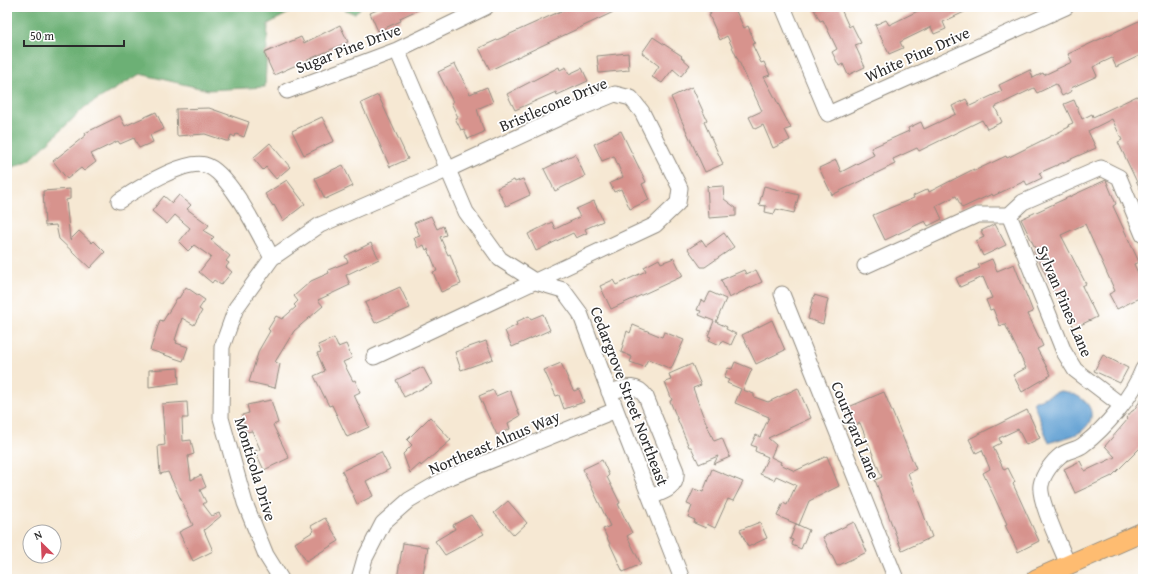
<svg xmlns="http://www.w3.org/2000/svg" width="1150" height="586" viewBox="0 0 1150 586" font-family="'Gentium Book Plus',serif">
<rect width="100%" height="100%" fill="#fff"/>
<filter id="ink" filterUnits="userSpaceOnUse"><feTurbulence type="fractalNoise" baseFrequency=".025" numOctaves="2"/><feDisplacementMap in="SourceGraphic" scale="8" xChannelSelector="R" yChannelSelector="G"/><feConvolveMatrix kernelMatrix="1 2 1 2 8 2 1 2 1" color-interpolation-filters="sRGB"/></filter>
<filter id="wash" filterUnits="userSpaceOnUse"><feTurbulence type="fractalNoise" baseFrequency=".012" numOctaves="4" result="noise"/><feDisplacementMap in="SourceGraphic" scale="16" xChannelSelector="R" yChannelSelector="G"/><feGaussianBlur stdDeviation="0.9" result="paint"/><feColorMatrix in="noise" values="0 0 0 0 0 0 0 0 0 0 0 0 0 0 0 0 0 1.4 0 .05"/><feComposite in="paint" operator="in"/></filter>
<g filter="url(#wash)">
<rect width="100%" height="100%" fill="#f6e8d3"/>
<path fill="#6cb074" stroke="#4c6e50" d="M7,7H300L268,24L265,87L208,90L140,74L85,107L30,160L7,170Z
M339,7H361L355,14Z"/>
<path fill="#5e9fd2" stroke="#44657e" d="M1060,391C1081,392 1105,412 1082,431C1074,437 1058,439 1049,443L1033,402Z"/>
<g id="blocks">
<path fill="#d7938d" d="M384,7H424L400,18L401,21L378,31L370,13Z
M570,7H624L490,70L479,48Z
M707,7H734L744,28L748,26L755,43L752,44L761,63L764,62L770,75L764,77L791,128L785,130L790,140L773,148L763,125L755,129L749,117L762,111L727,36L720,40L709,15L711,14Z
M813,7H840L849,27L852,25L861,43L855,45L865,67L848,75L843,64L839,66L832,52L837,49L823,20L820,21Z
M926,7H975L943,22L946,29L934,34L931,27L900,42L903,48L889,54L875,25L886,20L889,25Z
M1143,19V54L1116,67L1112,58L1093,67L1097,76L1071,88L1072,91L1062,96L1056,84L1037,93L1034,88L995,107L1002,122L987,129L982,120L919,151L917,148L893,159L895,164L832,195L819,168L836,160L841,172L874,155L871,148L909,131L908,128L921,122L924,129L956,114L952,106L966,99L970,106L1002,91L999,85L1030,70L1033,78L1043,73L1044,75L1072,62L1068,54Z
M340,25L348,42L274,75L264,53L301,37L304,43Z
M653,37L682,56L681,57L690,65L681,76L673,69L662,83L652,77L659,66L642,53Z
M628,53L629,70L599,73L597,56Z
M455,64L470,94L487,87L493,102L477,109L484,132L468,139L464,129L461,130L455,118L458,117L451,103L453,102L438,72Z
M559,67L560,70L566,67L569,74L582,68L588,81L557,95L556,92L515,110L507,94Z
M692,87L707,120L704,122L723,164L705,172L671,97Z
M378,95L408,159L390,167L361,103Z
M1137,96L1143,108V195L1118,142L1122,140L1112,119L1088,131L1096,148L1039,173L1042,178L1027,185L1025,181L993,196L992,194L962,208L956,196L936,206L942,219L928,226L925,221L885,240L873,215L914,198L913,196L928,189L929,192L974,169V171L1006,156L1007,158L1069,127L1068,125L1073,123L1064,104L1074,100L1082,119L1092,114L1093,117Z
M209,108L249,122L244,137L236,134L235,137L231,135L229,141H226L205,134L177,136L176,109Z
M156,112L164,129L150,135L153,142L139,148L134,138L120,144L118,141L91,154L96,162L84,171L81,168L67,179L53,161L86,135L85,133L120,116L125,126Z
M322,117L334,141L304,155L292,131Z
M621,131L646,182L642,184L649,200L630,209L621,189L614,192L610,183L623,177L614,156L602,161L594,144Z
M270,143L290,167L276,179L266,167L263,170L253,158Z
M575,154L585,176L555,191L544,169Z
M343,165L353,186L325,199L315,178Z
M523,179L530,195L506,206L497,188L514,180L515,182Z
M287,180L305,204L283,221L274,205L273,206L265,194Z
M1106,180L1116,204L1113,206L1139,262L1134,264L1143,284V296L1117,309L1109,294L1115,291L1085,224L1061,235L1086,284L1082,286L1097,317L1074,328L1060,296L1057,298L1041,265L1034,251L1036,250L1021,219Z
M707,185L709,187L723,186L724,199L736,208V216L709,218Z
M764,186L799,195L794,213L776,209L774,214L765,212L766,206L759,205Z
M70,189V199L66,200L70,240L79,231L92,243L94,241L105,252L90,268L59,239L56,225L45,226L43,191Z
M179,195L191,205L187,209L209,225L204,231L214,237L211,240L230,256L226,261L229,263L226,267L232,272L221,285L214,280L212,283L199,272L211,257L194,245L188,251L179,242L190,228L175,215L167,224L152,211L164,196L172,203Z
M594,201L603,221L585,229L587,233L576,238L573,233L536,251L528,234L552,222L555,229L580,217L576,209Z
M431,216L437,229L443,226L446,235L440,237L448,255L450,254L461,284L441,292L433,272L437,271L428,249L426,250L424,245L418,248L414,238L420,236L414,223Z
M995,224L1006,245L983,256L976,241L984,237L981,231Z
M724,233L734,247L705,267H701L688,249L702,240L706,246Z
M371,243L379,259L346,275L350,285L318,300L323,306L294,331L275,362L280,364L275,388L249,382L259,350L270,331L268,329L276,316L282,319L296,307L294,305L298,301L294,296L311,281L329,273L328,270L348,262L345,256Z
M674,258L683,276L611,309L600,286L613,280L616,285L646,271L644,267L659,259L661,263Z
M992,259L997,271L1014,264L1033,312L1028,314L1043,346L1037,349L1051,375L1022,392L1013,375L1026,368L1005,324L1000,326L993,309L990,310L986,300L992,298L983,277L960,287L956,278L980,268L978,265Z
M744,270L746,274L756,270L762,282L729,298L721,280Z
M186,287L205,300L199,309L202,311L194,325L182,318L175,340L177,341L176,343L188,347L183,361L150,350L160,320L163,321L177,298H179Z
M400,287L410,308L375,323L365,303Z
M710,292L726,299L716,322L727,327L726,329L736,334L731,345L722,341L720,345L709,340L711,337L708,336L714,321L699,315L701,311L697,310L701,300L705,302Z
M814,295L828,299L823,324L808,319Z
M543,314L550,330L512,347L505,331L517,325L516,322L529,316L531,319Z
M772,320L785,350L756,364L742,335Z
M633,325L662,337L664,332L684,340L671,369L648,359L644,367L630,362L632,357L621,352L627,331L630,333Z
M334,338L338,347L346,344L352,358L343,362L353,381L355,380L360,392L354,395L369,427L347,437L332,405L329,406L314,376L325,371L317,353L321,352L318,345Z
M486,341L493,359L461,370L455,352Z
M1103,355L1128,368L1120,383L1094,371Z
M735,362L752,369L743,390L754,394V397L768,402L798,388L811,418L768,438L776,445L771,457L781,462L780,464L795,471L827,456L839,486L809,501L799,525L777,516L783,503L787,505L796,485L776,476L774,480L760,474L768,457L755,451L756,447L751,445L756,435L760,437L769,417L735,403L741,389L727,383L729,380L724,378L728,368L732,369Z
M561,363L572,388L574,391L579,389L584,402L564,409L559,395L556,396L544,370Z
M692,364L701,385L693,388L702,413L714,441L722,438L730,457L714,464L718,456L699,464L691,447H689L670,401L672,400L665,382L671,380L669,374Z
M423,367L432,384L404,397L396,380Z
M178,368L179,383L149,387V370Z
M493,390L496,396L510,390L520,416L508,423L510,429L497,435L479,396Z
M884,392L916,469L908,473L932,537L902,551L875,480L882,477L860,423L851,427L844,409Z
M1143,397V445L1112,476L1075,493L1064,469L1080,461L1085,471L1115,457L1105,446L1128,419L1126,418L1132,411H1133Z
M271,400L278,423L273,425L289,458L264,470L255,451L260,449L252,431L246,432L242,415L249,413L247,405Z
M187,402L188,418H182L183,441L191,440L194,454L188,456L191,480L201,475L206,487L200,490L206,502L203,504L212,516L219,513L221,516L204,530L213,551L193,561L179,532L193,525L168,472L160,474L158,446L165,445L162,404Z
M1027,410L1040,438L1026,445L1018,429L999,438L1001,443L993,447L1004,470L1008,468L1015,482L1013,484L1039,541L1018,552L1005,525L1007,524L983,473L990,469L982,450L976,453L969,439Z
M430,417L451,440L421,466L420,464L410,473L403,454L412,445L407,440Z
M381,452L390,469L366,481L373,496L357,504L342,471Z
M602,460L609,475L607,477L620,503L618,504L632,533L627,536L641,564L623,572L603,529L610,526L583,469Z
M712,469L743,482L733,501L728,499L715,528L707,524L706,528L694,523L695,520L688,517L692,506L687,504L694,489L703,492Z
M508,501L527,523L514,535L494,513Z
M471,515L484,534L445,555L435,541L455,529L453,525Z
M325,518L339,541L306,561L295,543L314,531L311,526Z
M760,522L767,538L748,547L740,530Z
M854,522L867,552L837,566L823,537Z
M796,524L809,530L801,549L792,545L793,540L790,539Z
M403,543L428,547L422,579H397Z"/>
</g>
</g>
<g filter="url(#ink)">
<use href="#blocks" fill-opacity="0" stroke="#908a7f" stroke-width="1"/>
<g fill="none" stroke-linecap="round" stroke-linejoin="round">
<g stroke="#908a7f" stroke-width="17">
<path id="minor" d="M783,7L828,114L1066,7
M397,50L466,212L500,259L536,282L563,290L580,313L616,410L682,579
M287,91L397,50L486,7
M119,201C137,189 184,159 205,165C229,171 260,236 272,258
M1009,215L1064,352L1075,370L1121,405
M865,266L977,215H1009L1023,202L1101,168L1119,177L1143,235
M782,294L896,579
M609,392C624,388 636,382 646,397L676,471C678,488 664,492 650,497
M1068,565C1062,549 1038,500 1041,485C1043,474 1053,461 1061,455C1068,450 1077,450 1083,445C1106,428 1133,395 1143,369
M281,579L266,555L245,503L221,418L222,347L236,308L272,258L320,225L449,169L576,110L615,94L631,98L642,112L680,188L678,203L655,225L374,357
M359,579L365,558L383,523L409,500L445,479L616,410"/>
</g>
<g stroke="#908a7f" stroke-width="21">
<path id="major" d="M1036,579L1143,532"/>
</g>
<use href="#minor" stroke="#fff" stroke-width="15"/>
<use href="#major" stroke="#febc71" stroke-width="19"/>
</g>
</g>
<g text-anchor="middle" dominant-baseline="central" stroke-width="3.5" stroke-linejoin="round" paint-order="stroke">
<g font-size="16" fill="#2b2b2b" stroke="#fff">
<text transform="translate(348 48) rotate(-21)">Sugar Pine Drive</text>
<text transform="translate(917 54) rotate(-24)">White Pine Drive</text>
<text transform="translate(553 104) rotate(-23)">Bristlecone Drive</text>
<text transform="translate(1065 301) rotate(67)">Sylvan Pines Lane</text>
<text transform="translate(630 396) rotate(69)">Cedargrove Street Northeast</text>
<text transform="translate(856 430) rotate(68)">Courtyard Lane</text>
<text transform="translate(494 442) rotate(-23)">Northeast Alnus Way</text>
<text transform="translate(256 469) rotate(73)">Monticola Drive</text>
</g>
</g>
<rect width="1150" height="586" fill="none" stroke="#fff" stroke-width="24"/>
<g transform="translate(42 544) rotate(336)"><circle r="19" fill="#ffffff" stroke="#aaaaaa"/>
<path d="M0-3L7 15L0 10L-7 15Z" fill="#d1495b"/>
<text y="-6" font-size="11" font-weight="bold" text-anchor="middle" fill="#2b2b2b">N</text>
</g>
<path d="M24 40v6h100v-6" fill="none" stroke="#2b2b2b" stroke-width="2"/>
<text x="30" y="40" font-size="12" fill="#2b2b2b" stroke="#ffffff" stroke-width="3" paint-order="stroke">50 m</text>
</svg>
